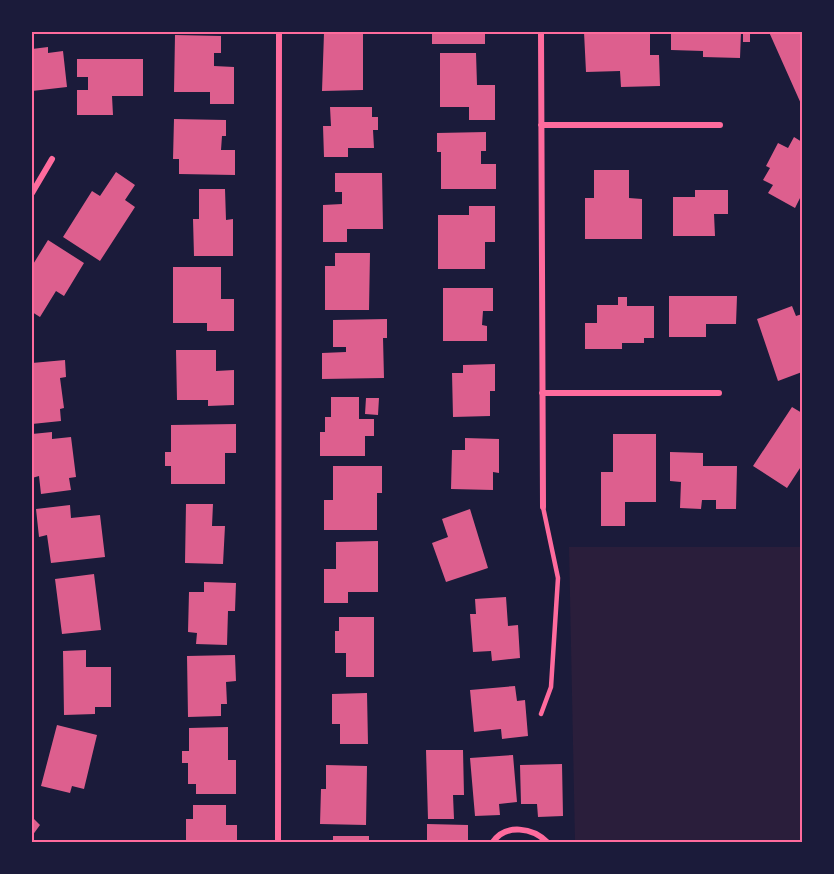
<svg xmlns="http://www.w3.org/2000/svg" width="834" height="874" viewBox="0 0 834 874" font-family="'Alegreya Sans',sans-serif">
<rect width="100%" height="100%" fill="#1b1b3a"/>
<path fill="#2a1e3b" d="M569,547H802V842H575Z"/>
<path fill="#dd5f8e" d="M432,32H485V44H432Z
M584,32H650V55H659L660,86L621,87L620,71L586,72Z
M671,32H741L740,58L703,57V51L671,50Z
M743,32H750V42H743Z
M769,32H802V106Z
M324,33H363V90L322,91Z
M175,35L221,36V53H214V66L234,67V104H210V92H174Z
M48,47V53L63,51L67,87L32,91V49Z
M440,53H476L477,85H495V120H469V107H440Z
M77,59H143V96H112L113,115H77V90H88V77H77Z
M330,107H372V117H378V130H373L374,148H348V157H324L323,126H331Z
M174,119L226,120V136H222L221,150H235V175L179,174V159H173Z
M486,132V151H481V164H496V189H441V152H437V133Z
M794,137L802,142V194L795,208L768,193L773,185L763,180L770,168L766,166L778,143L788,148Z
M594,170H629V198L642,199V239H585V198H594Z
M116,172L135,185L125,200L135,207L100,261L63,237L92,191L100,196Z
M335,173H382L383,229H347V242H323V205L342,204V192H335Z
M199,189H225L226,220L233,219V256H194L193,219H199Z
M695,190H728V214H714L715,236H673V197H695Z
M469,206H495V242H485V269H438V215H469Z
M48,240L84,263L64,296L56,291L40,317L32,312L34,277L32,266Z
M335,253H370L369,310H325V266H335Z
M173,267H221V299H234V331H207V323H173Z
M443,288H493V311H483L482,325L487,326V341H443Z
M669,296H737L736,324H706V337H669Z
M618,297H627V306H654V338H644V343H622V349H585V323H597V305H618Z
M792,306L796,316L802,314V372L778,381L757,319Z
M387,319V338H383L384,378L322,379V353L346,352V347H333V320Z
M176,350H216V371L234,370V405L208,406V400H177Z
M65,360L66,377L60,378L64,408L60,409L61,421L32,424V363Z
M495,364V391H490V416L453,417L452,373H463V365Z
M331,397H359V419H374V436H365V456H320V432H325V417H331Z
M366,398H379L378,415L365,414Z
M792,407L802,413V465L787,488L753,466Z
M236,424V453H225V484H171V466H165V452H171V425Z
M52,432V439L71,437L76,477L69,478L71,490L41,494L39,476L32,478V434Z
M613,434H656V502H625V526H601V472H613Z
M465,438L499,439V473L493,472V490L451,489L452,450H465Z
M670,452L703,453V466H737L736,509H716V500H702L701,509L680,508L681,482L670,481Z
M333,466H382V493H377V530H324V500H333Z
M186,504H213L212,526H225L223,564L185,563Z
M70,505L71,518L100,515L105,557L51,563L47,535L39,537L36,509Z
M470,509L488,568L446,582L432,543L448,537L442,519Z
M378,541V592H348V603H324V569H336V542Z
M94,574L101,630L62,634L55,579Z
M204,582L236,583L235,611H228L227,645L196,644L197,633L188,632L189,592H204Z
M506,597L508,626L518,625L520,658L492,661L491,651L473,652L470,614H476L475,599Z
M339,617H374V677H346V653H335V631H339Z
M86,650V667H111V707H95V714L64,715L63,651Z
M235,655L236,681L226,682L227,704H221V716L188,717L187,656Z
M515,686L517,701L525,700L528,736L502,739L501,729L474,732L470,690Z
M367,693L368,744H340V724H332V694Z
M57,725L97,735L84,789L72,786L70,793L41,786Z
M228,727V760H236V794H196V784H188V763H182V751H189V728Z
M426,750H463L464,795H453L454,819H428Z
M513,755L517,802L499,804L500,815L475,816L470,758Z
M562,764L563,816L538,817L537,804H521L520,765Z
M326,765L367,766L366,825L320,824L321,789H326Z
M193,805H226V825H237V842H186V819H193Z
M32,817L40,825L32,836Z
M427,824L468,825V842H427Z
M333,836H369V842H333Z"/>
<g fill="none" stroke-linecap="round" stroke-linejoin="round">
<path stroke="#ff6b9d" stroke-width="4.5" d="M541,714L551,687L558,578L543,507"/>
<path stroke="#ff6b9d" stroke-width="6" d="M541,32L543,507
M541,125H720
M32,193L52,159
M542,393H719
M278,842L279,32
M493,842C506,823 533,828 547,842"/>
</g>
<rect width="834" height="874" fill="none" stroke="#1b1b3a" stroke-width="66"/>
<rect x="33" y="33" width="768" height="808" fill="none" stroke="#ff6b9d" stroke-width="2"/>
</svg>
